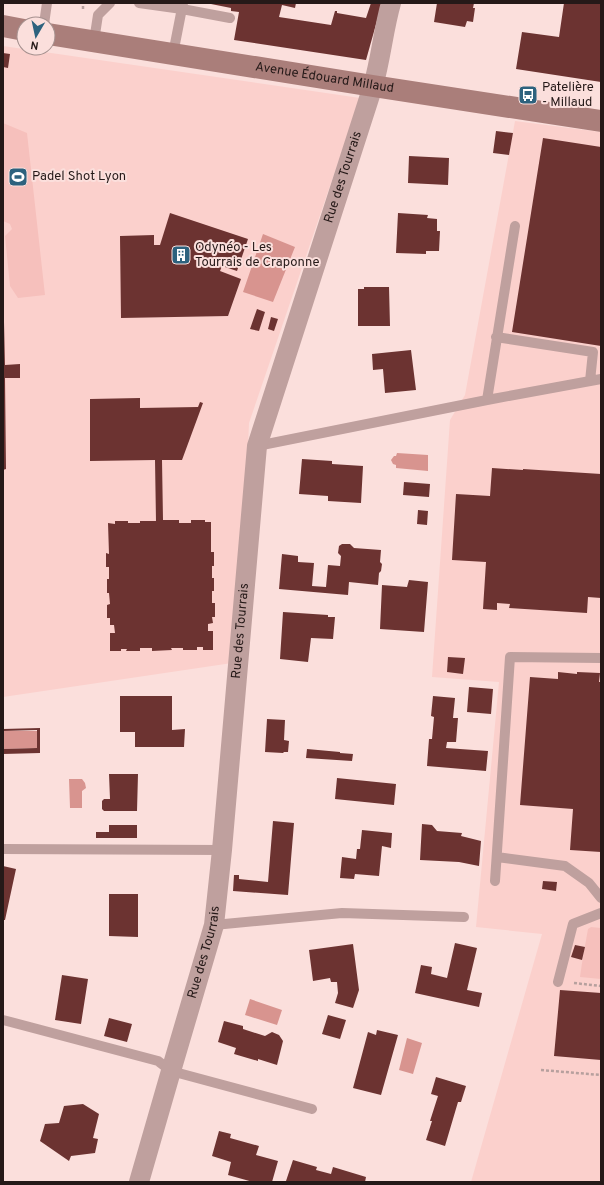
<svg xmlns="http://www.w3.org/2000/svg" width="604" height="1185" viewBox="0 0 604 1185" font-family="Overpass,sans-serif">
<rect width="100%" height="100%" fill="#fbdfdc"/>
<path fill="#fbd0cc" d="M3,46L360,98L249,423L245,517L232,663L3,697Z
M515,121L601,132V1182H471L542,934L476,927L499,682L432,677L450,420L465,395Z"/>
<path fill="#f6c0bc" d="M3,123L27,133L45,295L18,298L10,286L5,236L12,229L10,224L3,221Z
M591,927L601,928V979L580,977C582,961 585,946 588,929Z"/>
<path fill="#d8948f" d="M263,234L295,247L273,302L243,292Z
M397,453L428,455V471L396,468V465L393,464L391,460L394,456H396Z
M3,731H37V748L3,749Z
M69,779H82L85,783L86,788L82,791V808H70Z
M250,999L282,1010L277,1025L245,1015Z
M407,1038L422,1043L413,1074L399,1070Z"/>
<path fill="#6c3331" d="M206,3H296L295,8L282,5L279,17L331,25L335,11H337V13L366,18L371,3H382L366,60L234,40L239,12L231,11V8Z
M437,3H474L473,8H475L473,22L467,21L465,27L434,22Z
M564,3H601V82L516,69L522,32L559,37Z
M3,53L10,54L8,68L3,67Z
M496,131L513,133L509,155L493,153Z
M543,138L601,147V346L512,332Z
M409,156L449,158L448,185L408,183Z
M170,213L248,239L237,271L222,266L220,271L241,279L228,316L121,318L120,236L154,235V245H160Z
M398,213L428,215L427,218L437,219V231H440L439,251H426V254L396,253Z
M364,287H389L390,326H358V289H364Z
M257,309L265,312L259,331L250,329Z
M271,317L278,319L274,331L268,329Z
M3,322H4L5,365L20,364V378H5L6,469L3,470Z
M411,350L416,390L385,393L383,369L373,370L372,354Z
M140,398V408L198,407L200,402L203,403L182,460H162L163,520H179V523H191V520H205V522H211V552H214V566H212V578H214V591H212V603H215V617H212L213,623L208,624V631H213V650H203V647H197V650H183V648H171L172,650L152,651V648H140V651H126L127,649H121V651H110V633H115L114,625H110V618H107V605L110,604L109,593H107V579H109V567H106V553L109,554L108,523L115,524V521H128V523H140V521H156L155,460L90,461V399Z
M302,459L332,461V464L363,466L361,503L328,501V496L299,494Z
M492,468L523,470V469L601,474V598L588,597L587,613L509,608L510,604L497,603V610L483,609L486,562L452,560L456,494L490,496Z
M404,482L430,484L429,497L403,495Z
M418,510L428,511L427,525L417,524Z
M342,544H350L354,548L381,550L380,562L382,564L381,571L379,573L378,585L349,582L348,595L279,589L282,554L298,556V562L314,563L312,586L326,587L328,565L340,566L341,556L338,553L339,546Z
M409,580L428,582L424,632L380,629L382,585L407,587Z
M283,612L328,615V617H335L333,639L311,638L308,662L280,659Z
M448,657L465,658L463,674L447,672Z
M558,672L577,674V672L600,673L599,682H601V852L570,850L573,809L520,805L530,677L558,679Z
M469,687L493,689L491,714L467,712Z
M120,696H172V730L185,729L184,747H135V732H120Z
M433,696L455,698L453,718H458L456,742H447L446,748L488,751L486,771L427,766L429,739H432L434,717L431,716Z
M267,719L285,720L284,740L289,741L288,752H284L283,753L265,752Z
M40,728V753L3,754V749L37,748V730L3,731V729Z
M307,749L340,752V753L353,754L352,761L306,758Z
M109,774H138L137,811H104L102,809V801L104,799H110Z
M337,778L396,784L394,805L335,799Z
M273,821L294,823L288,895L233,891L234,875H239V879L268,882Z
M422,824L432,825L437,831L462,833L461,836L481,841L479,866L459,862L420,860Z
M109,825H137V838H96V832H109Z
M362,830L392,833L391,848L382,846L379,876L355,874L354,879L340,878L342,857L356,859L357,849H360Z
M3,866L16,869L5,920H3Z
M543,881L557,882L556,891L542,889Z
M109,894H138V937L109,936Z
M455,943L477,948L467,990L482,993L479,1007L415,993L421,965L432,967L431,974L447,978Z
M353,944L359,990L353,1008L335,1003L338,993L337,982H331L330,978L313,981L309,950Z
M575,945L585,947L582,960L571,957Z
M62,975L88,979L81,1024L55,1020Z
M560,990L601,993V1060L554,1056Z
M328,1015L346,1020L340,1039L322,1034Z
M109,1018L132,1024L127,1042L104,1036Z
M224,1021L243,1026V1029L265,1036L272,1032L279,1035L283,1041L277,1065L258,1059V1061L234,1054L236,1048L218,1042Z
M377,1030L398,1035L381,1095L353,1088L368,1032L376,1035Z
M436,1077L466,1086L461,1102H458L445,1146L426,1140L432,1121H430L438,1096L431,1094Z
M83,1104L99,1114L93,1138L98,1139L95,1153L71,1156L69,1161L40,1141L45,1124L59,1123L64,1106Z
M219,1131L231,1134L230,1138L259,1146L256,1155L278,1161L272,1182H253L228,1175L231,1162L212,1156Z
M293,1160L317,1167L316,1170L331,1174L333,1167L366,1177L365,1182H288L286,1181Z"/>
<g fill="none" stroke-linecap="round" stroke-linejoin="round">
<path stroke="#b7a09e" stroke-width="2.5" stroke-dasharray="3 2" stroke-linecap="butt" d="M83,9V3
M574,983L601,986
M541,1070L601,1075"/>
<path stroke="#bfa09e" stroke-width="10" d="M139,3L182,9L230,18
M44,24L47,3
M94,41L98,15L110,3
M173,54L183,3
M496,337L593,352L590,381
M487,400L515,226
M257,446L487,400L601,379
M3,849L222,850
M497,857L565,866L589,883L601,898
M495,881L510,657L601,658
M214,925L342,913L464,917
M558,982L573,924L601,913
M3,1020L158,1061L171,1071L312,1109"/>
<path stroke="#bfa09e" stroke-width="20" id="s1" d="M139,1182L171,1071L214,925L222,850L257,446L373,86C381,59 383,31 391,3"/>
<g stroke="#aa7e7a" stroke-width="22">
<path d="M3,26L24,30"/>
<path id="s2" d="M48,34L373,86L601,121"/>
</g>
</g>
<defs>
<g id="bus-square" transform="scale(1)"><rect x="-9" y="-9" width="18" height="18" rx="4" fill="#2d627e" stroke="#fbdfdc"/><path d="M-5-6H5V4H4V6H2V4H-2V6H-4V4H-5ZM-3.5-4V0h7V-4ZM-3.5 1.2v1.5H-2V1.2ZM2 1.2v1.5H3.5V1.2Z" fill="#fff"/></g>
<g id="stadium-square" transform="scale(1)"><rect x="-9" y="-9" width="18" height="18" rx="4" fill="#2d627e" stroke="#fbdfdc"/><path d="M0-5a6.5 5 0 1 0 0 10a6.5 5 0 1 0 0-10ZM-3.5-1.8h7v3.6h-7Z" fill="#fff"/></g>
<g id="building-square" transform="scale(1)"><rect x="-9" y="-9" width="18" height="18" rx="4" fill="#2d627e" stroke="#fbdfdc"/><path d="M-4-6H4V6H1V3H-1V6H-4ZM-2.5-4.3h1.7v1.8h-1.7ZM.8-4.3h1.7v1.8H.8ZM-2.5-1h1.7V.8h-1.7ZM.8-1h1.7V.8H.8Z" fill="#fff"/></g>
</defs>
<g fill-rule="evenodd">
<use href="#bus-square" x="528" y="95"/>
<use href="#stadium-square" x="18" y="177"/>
<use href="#building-square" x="181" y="255"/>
</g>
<g text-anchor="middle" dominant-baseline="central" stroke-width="4" stroke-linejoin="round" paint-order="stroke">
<g font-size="13" fill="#251918" stroke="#fbdfdc">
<text stroke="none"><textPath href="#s2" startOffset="280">Avenue Édouard Millaud</textPath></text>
<text stroke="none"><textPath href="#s1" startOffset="1031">Rue des Tourrais</textPath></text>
<text stroke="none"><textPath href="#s1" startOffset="563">Rue des Tourrais</textPath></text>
<text stroke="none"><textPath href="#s1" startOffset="239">Rue des Tourrais</textPath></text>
</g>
<g font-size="13" fill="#251918" stroke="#fbdfdc" text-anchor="start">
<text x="542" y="88">Patelière<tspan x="542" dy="15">- Millaud</tspan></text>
<text x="32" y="177">Padel Shot Lyon</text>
<text x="195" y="248">Odynéo - Les<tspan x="195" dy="15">Tourrais de Craponne</tspan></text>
</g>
</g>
<rect width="604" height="1185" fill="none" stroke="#251918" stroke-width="8"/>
<g transform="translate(36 36) rotate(189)"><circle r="19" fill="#fbdfdc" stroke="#a5908e"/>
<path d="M0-3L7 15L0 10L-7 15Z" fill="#2d627e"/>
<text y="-6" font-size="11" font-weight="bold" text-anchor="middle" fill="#251918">N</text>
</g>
</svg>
